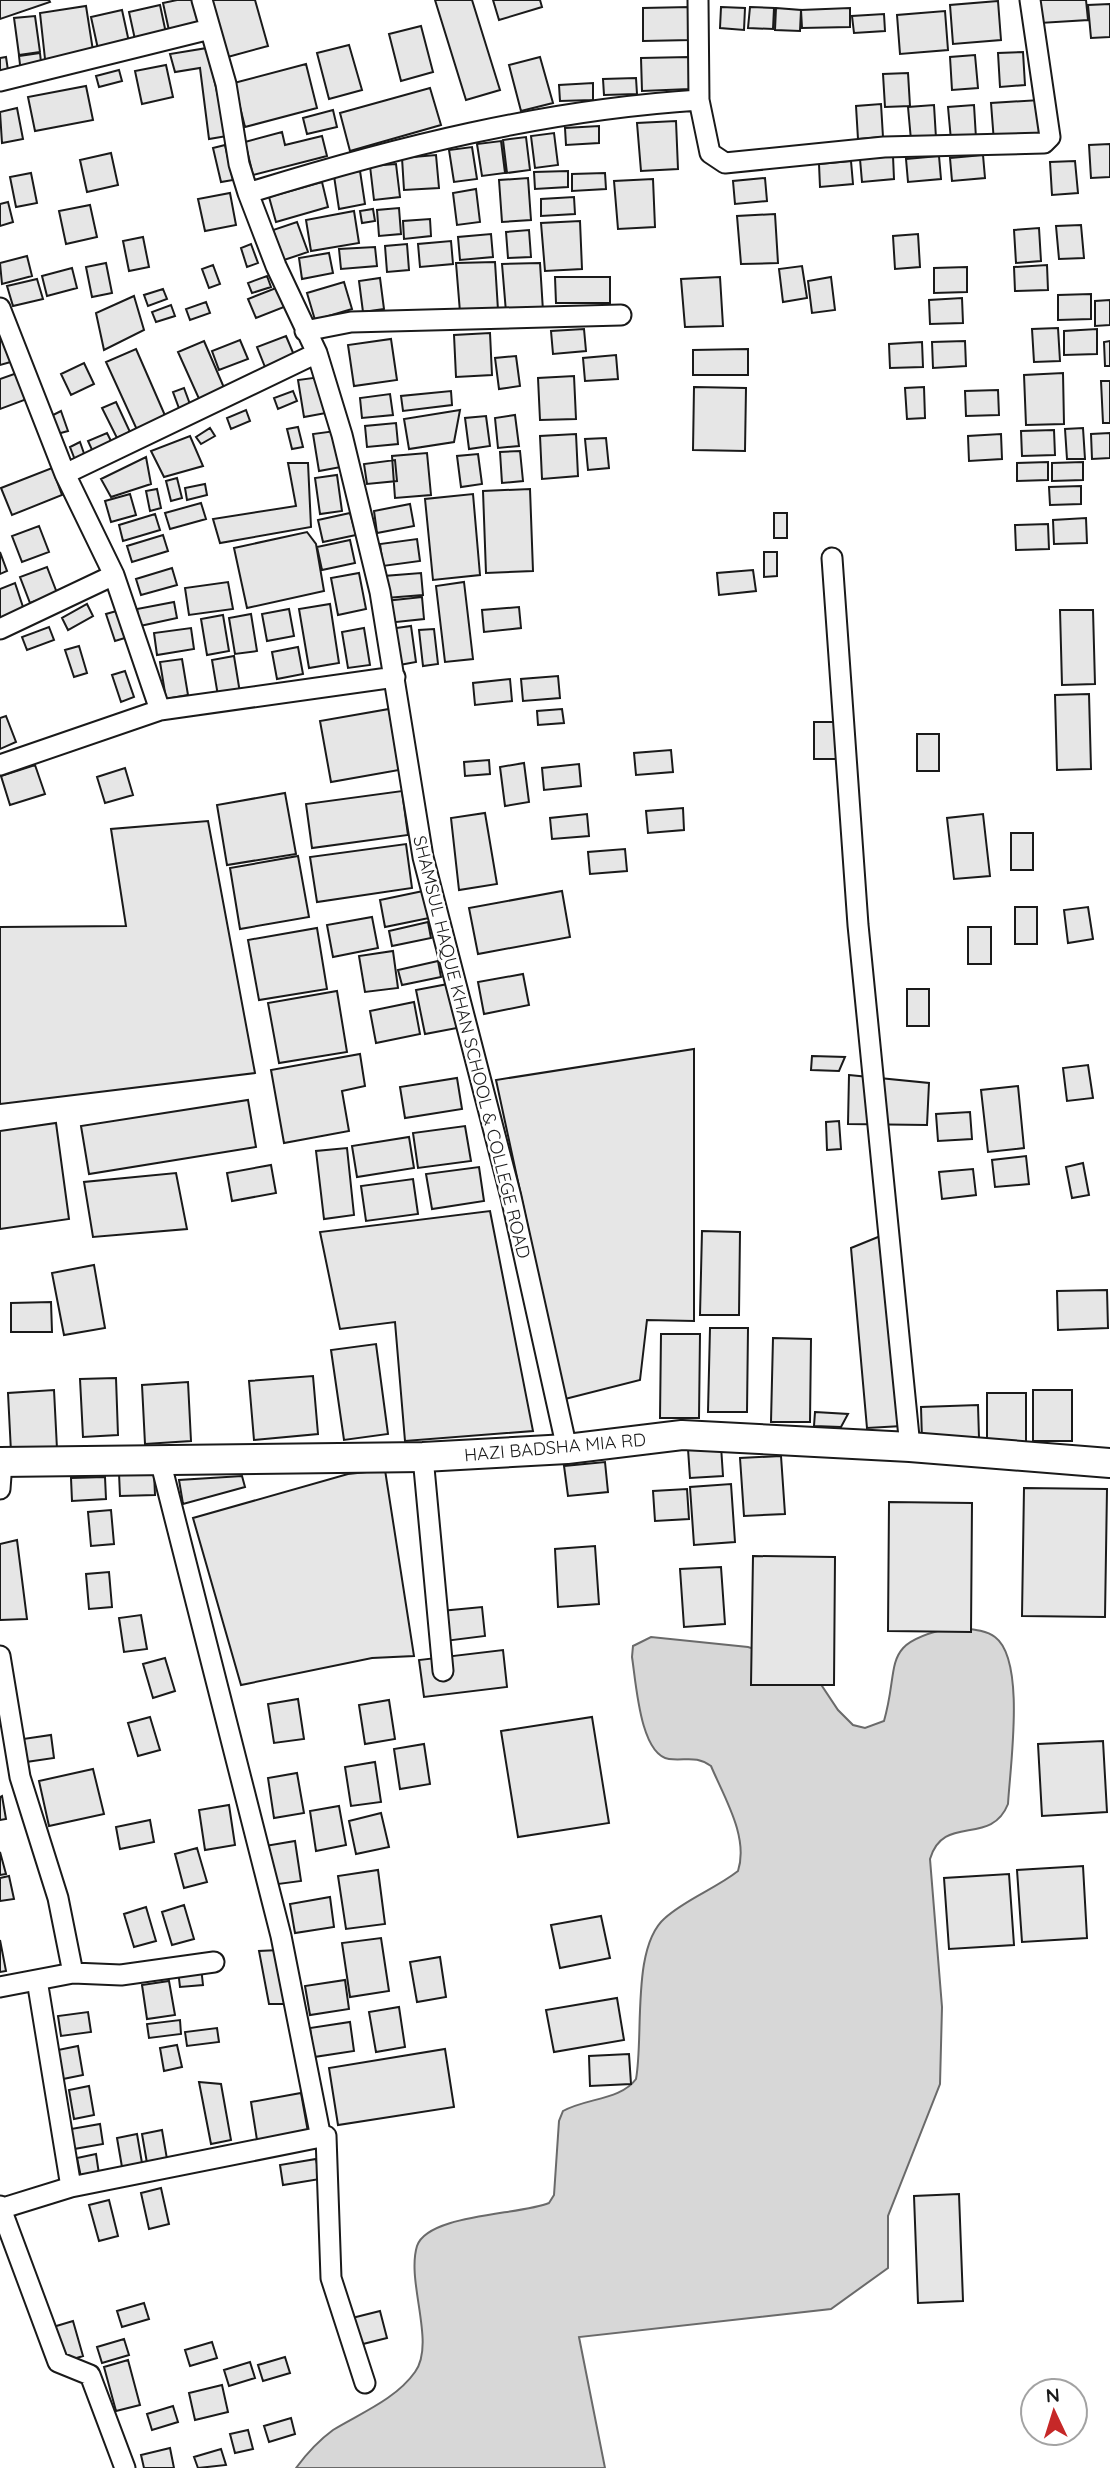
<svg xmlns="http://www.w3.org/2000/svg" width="1110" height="2468" viewBox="0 0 1110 2468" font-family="Quicksand,sans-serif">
<rect width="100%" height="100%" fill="#fff"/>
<path fill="#d7d7d7" stroke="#6a6a6a" stroke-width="2" d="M954,1627C967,1629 985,1629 995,1637C1026,1660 1010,1767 1008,1804C991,1847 943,1813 930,1859L942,2007L940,2084L888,2216V2268L831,2309L579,2337L605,2468H296C307,2453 318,2441 333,2430C361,2413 396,2399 415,2372C436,2343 406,2282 417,2246C428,2214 520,2215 549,2203L554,2195L559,2121L563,2111C586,2098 621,2100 636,2079C644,2036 631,1947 665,1918C686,1899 715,1889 738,1871C749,1837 724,1797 711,1766C696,1755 686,1761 669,1759C640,1755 636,1682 632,1657L633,1646L651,1637L748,1647L790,1660L820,1683L838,1710L853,1725L865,1728L884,1721C901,1662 878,1643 954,1627Z"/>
<path fill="#e6e6e6" stroke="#1a1a1a" stroke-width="2" d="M0,0H49L50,2L0,19Z
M177,0H195L201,29L170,35L163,3Z
M208,0H255L268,46L224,58Z
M435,0H472L500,90L466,100Z
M493,0H540L542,7L499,20Z
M1038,0H1086L1088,20L1040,23Z
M998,1L1001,40L953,44L950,5Z
M1110,4V37L1091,38L1088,5Z
M160,5L167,38L136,44L129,12Z
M86,6L94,57L46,68L40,13Z
M690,7L691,40L643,41V8Z
M721,7L745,8L744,30L720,28Z
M750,7L774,8L773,29L748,28Z
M776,8L801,10L800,31L775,30Z
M850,8V27L802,28L801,10Z
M122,10L129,42L98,49L91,17Z
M945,11L948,50L900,54L897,15Z
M884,14L885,31L854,33L852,16Z
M35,16L40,52L19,55L14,18Z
M421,26L433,72L401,81L389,34Z
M349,45L362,90L329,99L317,53Z
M207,48L227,136L209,139L200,68L175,72L170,54Z
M1023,52L1025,85L1000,87L998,53Z
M40,53L42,71L21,73L19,56Z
M975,55L978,88L952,90L950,57Z
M6,57L9,77L0,79V58Z
M540,57L553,103L521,111L509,65Z
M689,57L690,89L642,91L641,58Z
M306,64L317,108L245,127L234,83Z
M166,65L173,97L142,104L135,71Z
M119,70L122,81L99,87L96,76Z
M908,73L910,106L885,107L883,74Z
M636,78L637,94L604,95L603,79Z
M593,83V100L560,101L559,85Z
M86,86L93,120L35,131L28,97Z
M430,88L441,125L350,151L340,113Z
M1040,100L1042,139L994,142L991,103Z
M881,104L883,137L858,139L856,106Z
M934,105L936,138L911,140L908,107Z
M974,105L976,138L951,140L948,107Z
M17,108L23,139L2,143L0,112Z
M333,110L337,127L307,134L303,118Z
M676,121L678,169L641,171L637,123Z
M599,126V143L566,145L565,128Z
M282,132L285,145L322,136L327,156L253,175L245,142Z
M554,133L558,165L535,168L531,136Z
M526,137L530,170L507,173L503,140Z
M501,141L505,173L482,176L477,144Z
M1110,144V177L1091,178L1089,145Z
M225,145L233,180L221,182L213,148Z
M472,147L477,179L454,182L449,150Z
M111,153L118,185L87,192L80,160Z
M436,155L439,188L404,190L402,158Z
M983,155L985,178L952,181L950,158Z
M893,156L894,179L862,182L860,159Z
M939,156L941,179L908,182L906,159Z
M851,161L853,184L820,187L819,164Z
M1075,161L1078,193L1052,195L1050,162Z
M396,164L400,197L374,200L370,166Z
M360,171L365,204L339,209L334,176Z
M568,171V187L535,189L534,172Z
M31,173L37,203L16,207L10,177Z
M605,173L606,189L572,191V174Z
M528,178L531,220L502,222L499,180Z
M765,178L767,201L735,204L733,181Z
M653,179L655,227L618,229L614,181Z
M322,182L328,207L276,222L269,197Z
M476,189L480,222L457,225L453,193Z
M230,193L236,225L205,231L198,199Z
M574,197L575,214L541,216V199Z
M8,202L13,222L0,226V204Z
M90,205L97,237L66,244L59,211Z
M399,208L401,234L379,236L377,210Z
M373,209L375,221L362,223L360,211Z
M354,211L359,243L311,251L306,220Z
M775,214L778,263L741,264L737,216Z
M430,219L431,236L404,239L403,221Z
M580,221L582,269L545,271L541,223Z
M297,222L308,252L284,260L273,230Z
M1081,225L1084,258L1059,259L1056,226Z
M1039,228L1041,261L1016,263L1014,230Z
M529,230L531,257L508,258L506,232Z
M491,234L493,257L460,260L458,237Z
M918,234L920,267L895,269L893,236Z
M143,237L149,267L129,271L123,241Z
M451,241L453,264L420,267L418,244Z
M251,244L258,263L247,267L241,248Z
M407,244L409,270L387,272L385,246Z
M375,247L377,266L341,269L339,249Z
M329,253L333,273L302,279L299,258Z
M27,256L32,276L2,284L0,263Z
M495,262L498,310L460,312L456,263Z
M106,263L112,293L92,297L86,267Z
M540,263L543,311L506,312L502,264Z
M213,265L220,284L209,288L202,269Z
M1047,265L1048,290L1015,291L1014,267Z
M802,266L807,298L783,302L779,269Z
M967,267V292L934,293V268Z
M72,268L77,288L47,296L42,276Z
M267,276L271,287L252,293L248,283Z
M555,277H610V303H556Z
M720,277L723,326L685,327L681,279Z
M831,277L835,310L812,313L808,281Z
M380,278L384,309L363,312L359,281Z
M37,279L43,299L13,306L7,286Z
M344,282L352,309L315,320L307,293Z
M276,288L284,307L256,318L248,299Z
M163,289L167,299L148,306L144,295Z
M1091,294V319L1058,320V295Z
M134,296L144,330L104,350L96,313Z
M962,298L963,323L930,324L929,300Z
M1110,300V325L1095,326V301Z
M206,302L210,313L190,320L186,309Z
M171,305L175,316L156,322L152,312Z
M1058,328L1060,361L1034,362L1032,329Z
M584,329L586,351L553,354L551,331Z
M1097,329V354L1064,355V331Z
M0,333L14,361L0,365Z
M490,333L492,375L456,377L454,335Z
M286,336L294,355L265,367L257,347Z
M391,339L397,380L354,386L348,345Z
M240,340L248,359L219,370L212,351Z
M204,341L225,390L200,401L178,352Z
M965,341L966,366L933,368L932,342Z
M1110,341V366H1105L1104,342Z
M922,342L923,367L890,368L889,344Z
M136,349L167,420L138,432L106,362Z
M748,349V375H693V350Z
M616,355L618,379L585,381L583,358Z
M516,356L520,386L499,389L495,358Z
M84,363L94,384L71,395L61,374Z
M17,373L27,399L0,409V379Z
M1063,373L1064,424L1026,425L1024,375Z
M574,376L576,419L540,420L538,378Z
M320,377L326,413L304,417L298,380Z
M1101,381H1110V423H1103Z
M694,387L746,388L745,451L693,450Z
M924,387L925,418L907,419L905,388Z
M184,388L191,407L180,411L173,392Z
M998,390L999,415L966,416L965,391Z
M293,391L297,401L278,409L274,398Z
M451,391L452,405L403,411L401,396Z
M390,394L393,415L362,418L360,398Z
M116,402L130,432L117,438L102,408Z
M246,410L250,421L231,429L227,418Z
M460,410L454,442L409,449L404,419Z
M61,411L68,431L57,434L51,416Z
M515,415L519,446L498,448L495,418Z
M486,416L490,446L469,449L465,418Z
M396,423L398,444L367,447L365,426Z
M298,427L303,447L292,449L287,429Z
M210,428L215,436L201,444L196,437Z
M1083,428L1085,459H1067L1065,429Z
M1054,430L1055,455L1022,456L1021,431Z
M335,431L341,467L319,471L313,434Z
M107,433L112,443L93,452L88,441Z
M1110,433V458L1092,459L1091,434Z
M576,434L578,476L542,479L540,436Z
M1001,434L1002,459L969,461L968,436Z
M190,436L203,466L164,477L151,451Z
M606,438L609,468L588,470L585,439Z
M80,442L87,462L77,465L70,447Z
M520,451L523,481L502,483L500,452Z
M427,453L431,495L395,498L392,456Z
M478,454L482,484L461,487L457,456Z
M146,457L151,484L111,497L101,479Z
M395,460L397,481L367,484L364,464Z
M1048,462V480L1017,481V463Z
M1083,462V480L1052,481V463Z
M288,463H308L311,527L220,543L213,519L296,506Z
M52,468L62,495L12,515L1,488Z
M337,475L342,511L320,514L315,478Z
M177,478L182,498L171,501L166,481Z
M205,484L207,495L187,500L185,488Z
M1081,486V504L1050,505L1049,487Z
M157,489L161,508L150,511L146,491Z
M530,489L533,571L486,573L483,491Z
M130,494L136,515L111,522L105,501Z
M473,494L480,575L433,580L425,499Z
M201,503L206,519L170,529L165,513Z
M410,504L414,526L377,533L374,511Z
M350,513L356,535L323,542L318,520Z
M774,513H787V538H774Z
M155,514L160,530L123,541L119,525Z
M1086,518L1087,543L1054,544L1053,520Z
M1048,524L1049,549L1016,550L1015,525Z
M39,526L49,552L22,562L12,536Z
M307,532L316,544L324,591L247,608L234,548Z
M163,535L168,551L132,562L127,546Z
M417,539L420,561L383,566L380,544Z
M350,540L355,563L322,570L317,547Z
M0,552L7,571L0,574Z
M764,552H777V576L764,577Z
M47,567L57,593L30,603L20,577Z
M172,568L177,585L141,595L136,579Z
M753,570L756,591L719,595L717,573Z
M359,573L366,609L338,615L331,578Z
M421,573L423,595L386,598L384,576Z
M228,582L233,609L189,615L185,588Z
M464,582L473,659L445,662L436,586Z
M15,583L24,610L0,619V589Z
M422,597L424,619L387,623L385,601Z
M174,602L177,618L140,626L137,609Z
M87,604L93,616L68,630L62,618Z
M330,604L339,663L309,668L299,609Z
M519,607L521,628L484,632L482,610Z
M289,609L294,636L267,641L262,614Z
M120,610L128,637L115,641L106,614Z
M1060,610H1093L1095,684L1062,685Z
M251,614L257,651L235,654L229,618Z
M223,615L229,651L207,655L201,619Z
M411,626L416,662L394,666L389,629Z
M49,627L54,640L27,650L22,637Z
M191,628L194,649L157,655L154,633Z
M364,628L370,665L348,668L342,632Z
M434,629L438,664L423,666L419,630Z
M79,646L87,673L74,677L65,650Z
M298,647L303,674L277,679L272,652Z
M234,656L240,693L218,696L212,660Z
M182,659L188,695L166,699L160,662Z
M125,671L134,697L121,702L112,675Z
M558,676L560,698L523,701L521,679Z
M510,679L512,701L475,705L473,683Z
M1089,694L1091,769L1057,770L1055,695Z
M389,709L399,770L331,782L320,721Z
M562,709L564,723L538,725L537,711Z
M6,716L16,742L0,749V718Z
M814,722H837L836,759H814Z
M917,734H939V771H917Z
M671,750L673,772L636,775L634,753Z
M489,760L490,774L465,776L464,762Z
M524,763L529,802L505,806L500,767Z
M579,764L581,786L544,790L542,768Z
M35,765L45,794L10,805L1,776Z
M125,768L133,795L105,803L97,777Z
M402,791L408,835L312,848L306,804Z
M285,793L296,854L227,865L217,805Z
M683,808L684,830L648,833L646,811Z
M485,813L497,884L459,890L451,818Z
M587,814L589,836L552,839L550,818Z
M983,814L990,876L954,879L947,818Z
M208,821L255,1073L0,1104V927L126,926L111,829Z
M1011,833H1033V870H1011Z
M406,844L412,888L317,902L310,857Z
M625,849L627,871L590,874L588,852Z
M298,856L309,917L240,929L230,868Z
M428,890L434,917L385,927L380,900Z
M562,891L570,937L478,954L469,908Z
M1015,907H1037V944H1015Z
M1088,907L1093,939L1068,943L1064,910Z
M372,917L378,948L333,957L327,925Z
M428,922L431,938L392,946L389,931Z
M968,927H991V964H968Z
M317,928L327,989L259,1000L248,940Z
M393,951L398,988L365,992L359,956Z
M438,961L441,977L402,985L398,970Z
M523,974L529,1005L484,1014L478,982Z
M448,984L457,1028L425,1034L416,990Z
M907,989H929V1026H907Z
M337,991L347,1052L279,1063L268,1003Z
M414,1002L420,1034L376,1043L370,1011Z
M694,1049V1321L647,1320L640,1380L565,1399L496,1080Z
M360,1054L365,1086L342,1091L349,1131L284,1143L271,1070Z
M812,1056L845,1057L839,1071L811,1070Z
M1088,1065L1093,1098L1067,1101L1063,1068Z
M849,1075L929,1083L927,1125L848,1124Z
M457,1078L462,1109L405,1118L400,1087Z
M1018,1086L1024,1148L988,1152L981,1090Z
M248,1100L256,1147L89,1174L81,1126Z
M970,1112L972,1139L938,1141L936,1114Z
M839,1121L841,1149L827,1150L826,1122Z
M56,1123L69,1219L0,1229V1131Z
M465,1126L471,1161L418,1168L413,1133Z
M409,1137L414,1168L357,1177L352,1146Z
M347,1148L354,1215L324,1219L316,1151Z
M1026,1156L1029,1184L995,1187L992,1160Z
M1083,1163L1089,1195L1072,1198L1066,1167Z
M271,1165L276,1193L232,1201L227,1173Z
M479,1167L484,1201L432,1209L426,1174Z
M973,1169L976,1195L942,1199L939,1172Z
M176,1173L187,1229L93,1237L84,1182Z
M413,1179L418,1214L366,1221L361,1186Z
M490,1211L533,1431L405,1441L395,1322L340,1329L320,1232Z
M702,1231L740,1232L739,1315H700Z
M883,1235L902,1426L867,1428L851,1248Z
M94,1265L105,1328L64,1335L52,1273Z
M1107,1290L1108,1328L1058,1330L1057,1291Z
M51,1302L52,1332H11V1303Z
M710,1328H748L747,1412H708Z
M661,1334H700L699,1418H660Z
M773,1338L811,1339L810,1422H771Z
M376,1344L388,1434L344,1440L331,1350Z
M313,1376L318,1434L254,1440L249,1381Z
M116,1378L118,1435L83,1437L80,1379Z
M188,1382L191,1441L145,1444L142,1385Z
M54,1390L57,1449L11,1452L8,1393Z
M1033,1390H1072V1441H1033Z
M987,1393H1026V1443H987Z
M978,1405L979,1438L922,1440L921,1407Z
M815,1412L848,1414L841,1427L814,1426Z
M721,1446L723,1476L690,1478L688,1449Z
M781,1456L785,1514L744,1516L740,1458Z
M605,1462L608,1492L568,1496L564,1466Z
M385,1470L414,1656L372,1658L241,1685L193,1518L348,1474Z
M154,1472L155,1495L120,1496L119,1473Z
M242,1476L245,1487L183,1504L179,1480Z
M105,1477L106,1499L72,1501L71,1478Z
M731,1484L735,1542L694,1545L690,1487Z
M1024,1488L1107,1489L1105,1617L1022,1616Z
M687,1489L689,1519L655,1521L653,1491Z
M889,1502L972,1503L971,1632L888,1631Z
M111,1510L114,1544L91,1546L88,1512Z
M17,1540L27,1619L0,1620V1544Z
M595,1546L599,1604L558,1607L555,1549Z
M753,1556L835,1557L834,1685H751Z
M721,1567L725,1624L684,1627L680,1569Z
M109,1572L112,1607L89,1609L86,1574Z
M482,1607L485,1636L445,1641L441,1611Z
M141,1615L147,1649L124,1652L119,1618Z
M503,1650L507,1687L424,1697L419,1660Z
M165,1658L175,1691L153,1698L143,1664Z
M298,1699L304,1739L274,1743L268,1704Z
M389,1700L395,1739L365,1744L359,1705Z
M150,1717L160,1750L138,1756L128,1723Z
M592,1717L609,1823L518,1837L501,1731Z
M51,1735L54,1758L19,1763L16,1740Z
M1103,1741L1107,1812L1042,1816L1038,1744Z
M424,1744L430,1784L400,1789L394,1749Z
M375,1762L381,1802L351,1806L345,1767Z
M93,1769L104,1814L49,1826L39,1781Z
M297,1773L304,1813L274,1818L268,1778Z
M2,1796L6,1819L0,1820V1797Z
M229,1805L235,1845L205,1850L199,1810Z
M339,1806L346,1845L316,1851L310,1811Z
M381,1813L389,1847L356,1854L349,1821Z
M150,1820L154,1842L120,1849L116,1827Z
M295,1841L301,1881L271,1885L265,1846Z
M197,1848L207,1882L184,1888L175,1854Z
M0,1852L6,1874L0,1875Z
M1083,1866L1087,1938L1022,1942L1017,1870Z
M378,1870L385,1924L346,1929L338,1876Z
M1009,1874L1014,1945L949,1949L944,1878Z
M9,1876L14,1899L0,1901V1878Z
M330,1897L334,1927L295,1933L290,1904Z
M184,1905L194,1939L172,1945L162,1912Z
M146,1907L156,1941L134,1947L124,1914Z
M601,1916L610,1958L560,1968L551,1925Z
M381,1938L389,1991L350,1997L342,1943Z
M0,1940L6,1971L0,1972Z
M279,1950L287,2004H269L259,1951Z
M440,1957L446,1997L417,2002L410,1962Z
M201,1967L203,1985L180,1987L178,1970Z
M345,1980L349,2009L310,2015L305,1986Z
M169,1981L175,2015L147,2019L142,1985Z
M617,1998L624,2040L554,2052L546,2010Z
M399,2007L405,2047L376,2052L369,2012Z
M88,2012L91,2032L61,2036L58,2016Z
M180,2020L181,2034L149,2038L147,2024Z
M350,2022L354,2051L314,2057L310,2028Z
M217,2028L219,2042L187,2046L185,2032Z
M177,2045L182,2067L164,2071L160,2048Z
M78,2046L83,2075L63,2079L58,2050Z
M445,2049L454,2107L338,2125L329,2068Z
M629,2054L631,2084L590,2086L589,2056Z
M199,2082L221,2084L231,2140L211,2144Z
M89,2086L94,2115L74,2119L69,2090Z
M301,2093L308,2132L257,2140L251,2102Z
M100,2124L103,2144L74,2149L71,2129Z
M162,2130L167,2159L147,2163L142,2134Z
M137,2134L142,2163L122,2167L117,2138Z
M96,2154L99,2174L81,2177L77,2158Z
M316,2159L320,2179L283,2185L280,2165Z
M161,2188L169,2224L149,2229L141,2193Z
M959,2194L963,2301L918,2303L914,2196Z
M109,2200L118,2236L99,2241L89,2205Z
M144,2303L149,2319L122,2327L117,2311Z
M380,2311L387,2338L359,2345L352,2318Z
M73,2321L83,2356L64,2362L53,2327Z
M124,2339L129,2355L102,2363L97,2347Z
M212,2342L217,2358L190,2366L185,2350Z
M285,2357L290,2373L263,2381L258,2365Z
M128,2360L140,2405L116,2411L104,2367Z
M250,2362L255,2378L229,2386L224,2370Z
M222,2385L228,2412L195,2420L189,2393Z
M173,2406L178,2422L152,2430L147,2414Z
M291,2418L295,2434L269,2442L264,2426Z
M248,2430L253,2449L235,2453L230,2434Z
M170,2448L174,2468H144L141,2455Z
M221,2449L226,2465L198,2468L194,2457Z"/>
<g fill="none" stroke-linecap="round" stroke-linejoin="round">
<g stroke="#1a1a1a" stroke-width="23">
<path id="minor" d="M202,0L226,84L239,164L248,193L276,266L317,353L342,435L380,592L423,857L511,1197L567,1449
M698,0L699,100L710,153L725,163L884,147L1044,143L1050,137L1030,0
M0,81L210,29
M248,193C396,147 544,110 699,100
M0,308L65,474L114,575L160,710
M305,331L351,322L621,315
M65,474L317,353
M832,558L858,925L910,1447
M0,629L114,575
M0,765L160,710L395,677
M423,1457L443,1671
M160,1460L281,1936L321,2138
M0,1489L2,1462
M0,1656L20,1777L58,1898L73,1973
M37,1980L71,2187
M0,1987L73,1973L121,1975L214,1962
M0,2206L58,2362L90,2375L125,2468
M0,2209L71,2187L326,2136L331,2278L365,2383"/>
</g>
<g stroke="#1a1a1a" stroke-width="32">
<path id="secondary" d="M0,1462L423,1457L567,1449L682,1435L910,1447L1110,1463"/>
</g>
<use href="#minor" stroke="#fff" stroke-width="19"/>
<use href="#secondary" stroke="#fff" stroke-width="28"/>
</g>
<g text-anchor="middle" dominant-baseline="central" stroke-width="5" stroke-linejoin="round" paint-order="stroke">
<g font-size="18" fill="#1a1a1a" stroke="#fff">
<text transform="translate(472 1047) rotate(76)">SHAMSUL HAQUE KHAN SCHOOL &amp; COLLEGE ROAD</text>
<text transform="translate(555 1447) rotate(-5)">HAZI BADSHA MIA RD</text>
</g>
</g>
<g transform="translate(1054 2412) rotate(356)"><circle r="33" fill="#ffffff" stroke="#a3a3a3" stroke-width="2"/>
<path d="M0-5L12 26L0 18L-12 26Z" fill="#c62828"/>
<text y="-10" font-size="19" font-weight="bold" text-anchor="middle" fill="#1a1a1a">N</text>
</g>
</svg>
